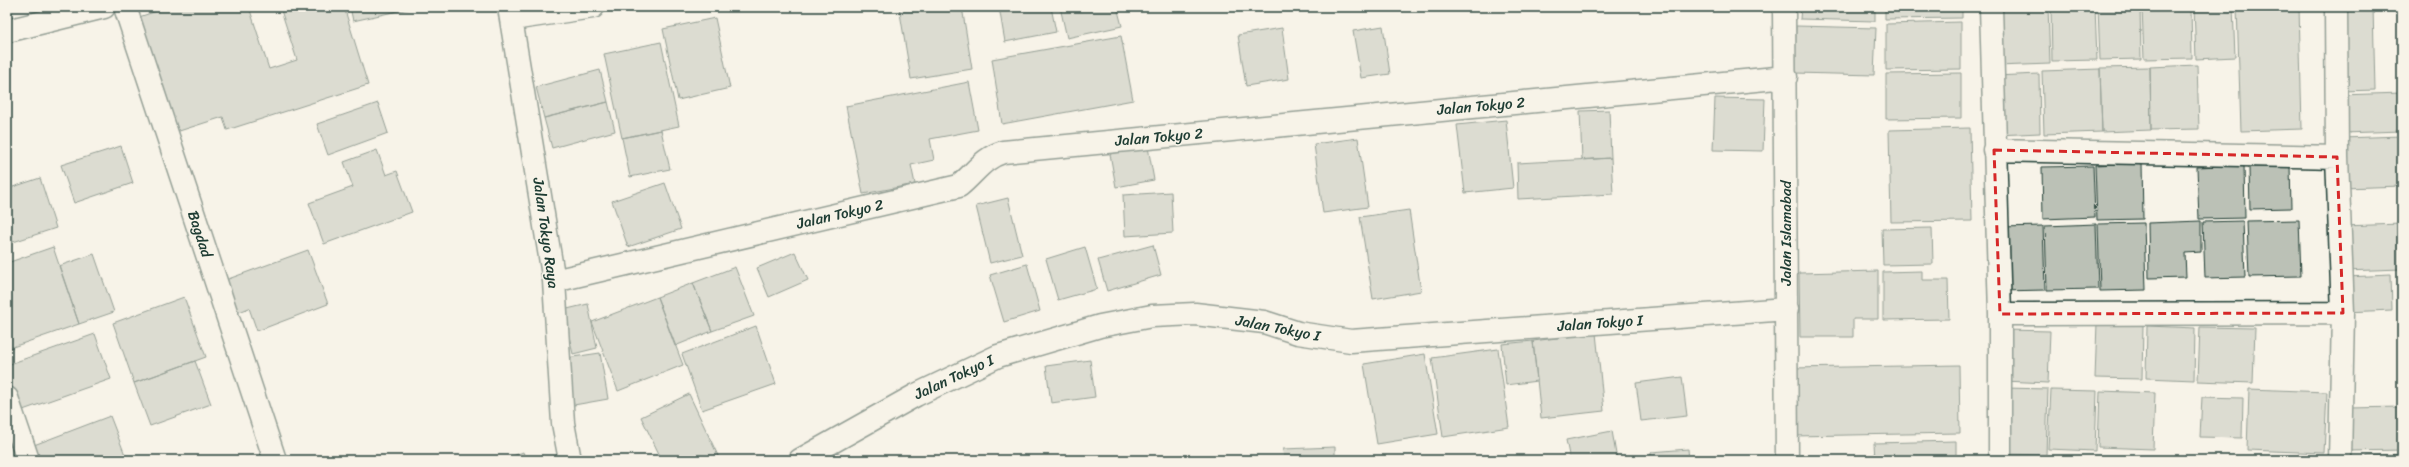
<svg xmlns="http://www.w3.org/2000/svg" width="2409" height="467" viewBox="0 0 2409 467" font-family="Sriracha,sans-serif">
<rect width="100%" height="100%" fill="#f7f3e8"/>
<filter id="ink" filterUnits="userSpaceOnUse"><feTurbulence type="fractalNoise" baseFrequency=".025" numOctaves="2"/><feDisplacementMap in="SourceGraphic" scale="8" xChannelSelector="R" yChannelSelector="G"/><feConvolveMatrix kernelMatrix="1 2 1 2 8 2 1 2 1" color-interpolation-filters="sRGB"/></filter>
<g filter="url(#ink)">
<path fill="#bbc1b6" stroke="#1f3d34" d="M169,7H249L269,69L297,60L280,7H344L368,85L227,130L223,117L173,133L136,18Z
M350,7H416L353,21Z
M899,7H962L972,69L911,79Z
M999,7H1051L1056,32L1005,42Z
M1060,7H1117L1122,26L1067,38Z
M1801,7H1875V21L1800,19Z
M1885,7H1962V18L1885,19Z
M1995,7H2048L2050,64L1997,66Z
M2051,7H2095L2097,60L2052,61Z
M2098,7H2140L2141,59L2100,60Z
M2142,7H2191L2192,58L2144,59Z
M2194,7H2233L2235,57L2196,59Z
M2237,7H2299L2302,129L2241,131Z
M2341,7H2373L2375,90L2343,91Z
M715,18L730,88L678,100L663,29Z
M1961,22V69L1886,70V24Z
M1383,26L1390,74L1361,78L1353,31Z
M1796,26L1876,28L1874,75L1795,73Z
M1282,28L1289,79L1246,86L1238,35Z
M1121,36L1133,100L1002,124L992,59Z
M661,42L679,126L622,138L604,54Z
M2197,65L2199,129L2151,130L2150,67Z
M2150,67L2151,130L2102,132L2100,68Z
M2100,69L2102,132L2044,134L2042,71Z
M600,70L608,102L544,118L536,87Z
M1961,73V118L1886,119V74Z
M2039,74L2040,133L1997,135L1995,76Z
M969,82L978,130L930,139L934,160L911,165L915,184L863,194L846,106Z
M2402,93V131L2342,133L2340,95Z
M1715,98L1765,99L1763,151L1713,150Z
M608,102L615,131L552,148L544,118Z
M378,103L388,133L328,155L317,124Z
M1609,110L1611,158L1582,160L1580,111Z
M1506,120L1513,188L1465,193L1457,125Z
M1970,128L1972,221L1891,222L1889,130Z
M661,130L670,169L630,177L622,138Z
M2402,136V186L2343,188L2341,138Z
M1358,138L1368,207L1323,213L1314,144Z
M121,146L133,183L74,203L61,165Z
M1148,147L1154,180L1116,187L1110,154Z
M377,150L386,175L397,171L412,212L324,244L309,203L353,187L344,162Z
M1611,158L1613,194L1518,199L1517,163Z
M2142,163L2143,219L2097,220L2095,165Z
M2244,165L2245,218L2199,219L2197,167Z
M2093,166L2095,217L2043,219L2042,167Z
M2290,166L2291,208L2250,209L2249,167Z
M40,178L56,228L7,244V189Z
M665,183L681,229L628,247L612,201Z
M1171,192L1173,233L1125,236L1123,195Z
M1008,198L1022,255L990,263L976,206Z
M1409,210L1421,291L1373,299L1360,217Z
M2299,220L2301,276L2249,277L2247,221Z
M2201,221V252L2185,253L2186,277L2149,278L2148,223Z
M2243,221L2245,277L2205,278L2203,222Z
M2144,223L2146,290L2100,291L2098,224Z
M2096,224L2098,289L2047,290L2045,226Z
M2402,224V269L2344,271L2342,226Z
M2043,226L2045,290L2002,291L2000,227Z
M1932,228L1933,264L1883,265L1882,229Z
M1153,245L1161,275L1107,291L1098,260Z
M53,247L79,324L7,349V263Z
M1085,247L1097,289L1058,300L1046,259Z
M308,250L328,304L257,331L249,308L232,315L220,282Z
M795,252L808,280L769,297L757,268Z
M94,254L114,312L79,324L59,266Z
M1027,264L1040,311L1004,322L990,275Z
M735,267L754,316L712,331L693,283Z
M1878,271V319H1853V337H1800L1799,273Z
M1922,271V280H1948L1949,319L1883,320V272Z
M2391,275L2392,310L2347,312L2346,277Z
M693,283L712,331L675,346L657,297Z
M184,297L206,357L134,383L113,323Z
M657,297L683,365L618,391L592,322Z
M588,304L597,348L573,354L563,310Z
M2097,323L2143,325L2142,379L2095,378Z
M756,326L776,384L702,410L682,354Z
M2147,326L2195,328L2194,380L2146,378Z
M2200,327L2255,328L2253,383L2198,381Z
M2005,330L2050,331L2048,383L2003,381Z
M1596,333L1604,411L1541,418L1533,341Z
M95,334L111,379L20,411L7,373V365Z
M1533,341L1537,381L1506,385L1502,344Z
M1498,349L1509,427L1443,437L1432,358Z
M600,353L608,399L574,405L566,358Z
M1425,354L1438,434L1377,444L1364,364Z
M1090,360L1095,397L1051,403L1046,366Z
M195,361L211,404L150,426L134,383Z
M1959,365L1960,433L1793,436L1792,368Z
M1682,377L1687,416L1641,421L1636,383Z
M2005,388L2048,389L2046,455L2002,454Z
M2249,389L2327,392L2324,453L2247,450Z
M2051,390L2097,391L2095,451L2048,449Z
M2100,391L2155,393L2153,449L2098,447Z
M689,394L720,460H662L641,417Z
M2202,397L2243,398L2242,438L2200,437Z
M2402,407V450L2349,451L2348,408Z
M110,416L127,460H40L34,445Z
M1612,431L1617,460H1570L1566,440Z
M1956,441V460H1875L1874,443Z
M1335,447V460H1284L1283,449Z
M1688,449L1689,460H1651V452Z
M523,452L526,460H503Z
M2402,454V460H2367V456Z"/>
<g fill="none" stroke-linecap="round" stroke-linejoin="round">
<g stroke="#1f3d34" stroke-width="25">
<path id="street" d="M125,7L275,460
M509,7L554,281L563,423L570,460
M1784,7L1787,460
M1991,7L2000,314V460
M2336,7L2337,157L2343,313L2340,460
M512,19L593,7
M7,31L104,7
M1994,150L2337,157
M554,281L959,186C975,173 983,158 1003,152L1786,77
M2000,314L2343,313
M7,398L28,460
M800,460L916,395L998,356L1100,326L1152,316L1195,314L1264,322L1298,333L1351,341L1787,309"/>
</g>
<use href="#street" stroke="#f7f3e8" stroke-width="22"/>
</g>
</g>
<path d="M0 0H2409V467H0ZM1994,150L2337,157L2343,313L2000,314Z" fill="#f7f3e8" fill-opacity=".55" fill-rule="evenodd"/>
<path fill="none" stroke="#d62828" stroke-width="3" stroke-dasharray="8 5" stroke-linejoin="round" d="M1994,150L2337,157L2343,313L2000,314Z"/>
<g text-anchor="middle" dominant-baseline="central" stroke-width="3" stroke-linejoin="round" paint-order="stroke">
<g font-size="15" fill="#1f3d34" stroke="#f7f3e8">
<text transform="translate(1481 106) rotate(-5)">Jalan Tokyo 2</text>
<text transform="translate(1159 137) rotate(-5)">Jalan Tokyo 2</text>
<text transform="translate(840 214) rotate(-13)">Jalan Tokyo 2</text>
<text transform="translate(546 233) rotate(82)">Jalan Tokyo Raya</text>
<text transform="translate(1786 233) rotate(-90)">Jalan Islamabad</text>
<text transform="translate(200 234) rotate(72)">Bagdad</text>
<text transform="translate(1600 323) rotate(-4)">Jalan Tokyo I</text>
<text transform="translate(1278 328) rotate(11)">Jalan Tokyo I</text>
<text transform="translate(954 377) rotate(-25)">Jalan Tokyo I</text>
</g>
</g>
<rect width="2409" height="467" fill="none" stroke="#f7f3e8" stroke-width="24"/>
<rect x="12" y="12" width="2385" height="443" fill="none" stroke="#1f3d34" stroke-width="1.5" filter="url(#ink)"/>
</svg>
